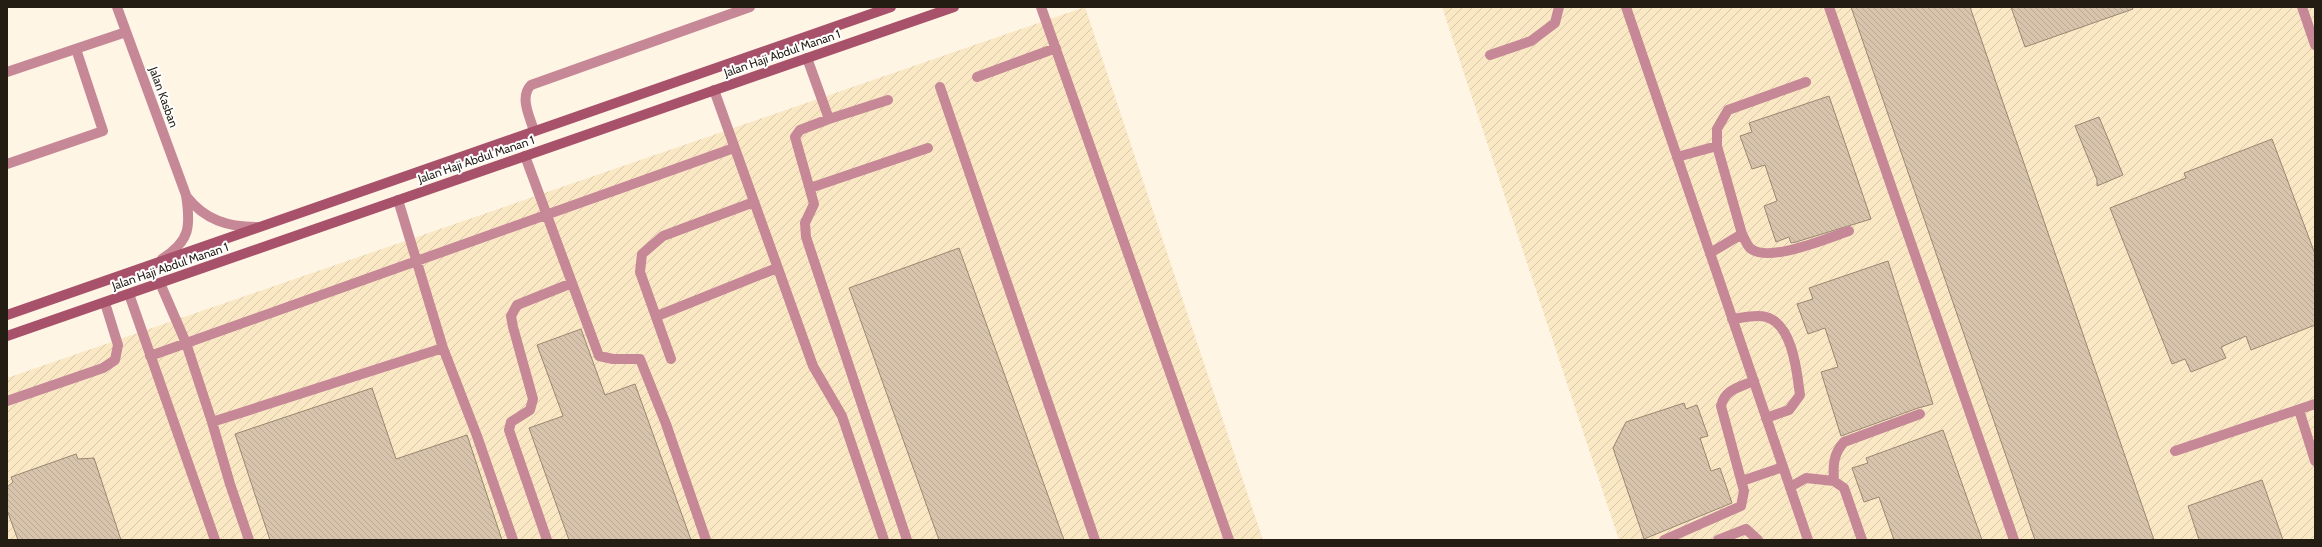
<svg xmlns="http://www.w3.org/2000/svg" width="2322" height="547" viewBox="0 0 2322 547" font-family="Cabin,sans-serif">
<defs>
<pattern id="industrial-furrows" width="10" height="10" patternUnits="userSpaceOnUse"><rect width="10" height="10" fill="#fae8c5"/><path d="M-1 1l2-2M0 10L10 0M9 11l2-2" fill="none" stroke="#d6c7a8"/></pattern>
<pattern id="building-back-hatch" width="6" height="6" patternUnits="userSpaceOnUse"><rect width="6" height="6" fill="#d8c4ac"/><path d="M-1 5l2 2M0 0l6 6M5-1l2 2" fill="none" stroke="#b9a893"/></pattern>
</defs>
<rect width="100%" height="100%" fill="#fef5e5"/>
<path fill="url(#industrial-furrows)" d="M1085,7L1263,540H7V378Z
M1442,7H2315V540H1619Z"/>
<path fill="url(#building-back-hatch)" stroke="#9a8771" d="M1851,7H1970L2154,540H2035Z
M2011,7H2132L2133,9L2025,47Z
M1829,96L1871,219L1796,242L1791,243L1789,237L1776,242L1764,206L1777,201L1765,165L1752,169L1740,136L1752,132L1749,123Z
M2099,117L2123,175L2097,186V180L2075,126Z
M2272,139L2315,254V325L2251,350L2246,336L2221,347L2226,358L2191,372L2185,359L2172,364L2110,208L2186,178L2184,173Z
M959,248L1064,540H939L849,288Z
M1888,261L1933,404L1918,408L1841,436L1821,372L1838,367L1825,328L1808,334L1797,304L1813,299L1809,288Z
M581,329L605,395L635,384L691,540H569L529,428L563,416L537,345Z
M372,388L396,459L467,435L502,540H270L235,434Z
M1684,403L1686,409L1697,405L1708,436L1700,438L1711,471L1720,468L1732,503L1644,539L1613,448L1626,422Z
M1943,430L1982,540H1894L1879,497L1864,502L1852,468L1868,463L1866,458Z
M76,454L78,459L94,458L121,540H18L7,510V487L13,482L11,477Z
M2262,480L2283,540H2199L2188,506Z"/>
<g fill="none" stroke-linecap="round" stroke-linejoin="round">
<path stroke="#c68897" stroke-width="10" d="M1041,7L1229,540
M1829,7L2014,540
M2302,7L2315,45
M1490,55L1531,41L1555,23L1559,7
M807,58L829,119L888,100
M977,77L1056,48
M940,87L1095,540
M714,90L813,366L842,416L884,540
M829,119L800,130L795,137L814,204L805,223L806,237L907,540
M1717,146V129L1728,110L1806,82
M525,156L599,356L613,359H640L666,424L706,540
M1677,157L1717,146L1742,234L1710,253
M810,188L928,148
M398,200L443,348L477,436L513,540
M1742,234C1744,238 1747,245 1750,248C1768,264 1827,238 1849,231
M160,283L186,343L212,422
M129,294L215,540
M657,316L777,268
M1732,319C1742,318 1756,314 1766,317C1793,324 1797,373 1800,395L1789,410L1766,418
M150,356L734,148
M671,359L640,272L642,254L663,236L754,202
M7,401L103,368L115,360L118,345L105,303
M2299,410L2315,461
M2175,451L2315,404
M1742,481L1783,467
M1834,481C1833,466 1833,454 1844,442L1920,414
M1790,487L1806,478L1834,481L1844,488L1862,540
M249,540L230,484L212,422L443,348
M547,540L509,430L511,422L530,410L533,399L513,327L511,316L517,305L572,283
M1664,540L1741,506L1744,491L1721,406C1725,389 1740,387 1754,381
M1718,540L1746,529L1758,540"/>
<path stroke="#c68897" stroke-width="10" d="M117,7L186,195C191,227 190,241 162,259
M1626,7L1808,540
M7,72L126,32
M534,131C530,117 519,97 531,85L750,7
M7,164L103,131L76,49
M187,197C205,220 228,227 257,227"/>
<path stroke="#a8516b" stroke-width="10" d="M7,315L891,7
M7,336L954,7"/>
</g>
<g text-anchor="middle" dominant-baseline="central" stroke-width="4" stroke-linejoin="round" paint-order="stroke">
<g font-size="12" fill="#231d13" stroke="#fff">
<text transform="translate(782 53) rotate(-19)">Jalan Haji Abdul Manan 1</text>
<text transform="translate(164 97) rotate(70)">Jalan Kasban</text>
<text transform="translate(476 159) rotate(-19)">Jalan Haji Abdul Manan 1</text>
<text transform="translate(170 266) rotate(-19)">Jalan Haji Abdul Manan 1</text>
</g>
</g>
<rect width="2322" height="547" fill="none" stroke="#231d13" stroke-width="16"/>
</svg>
